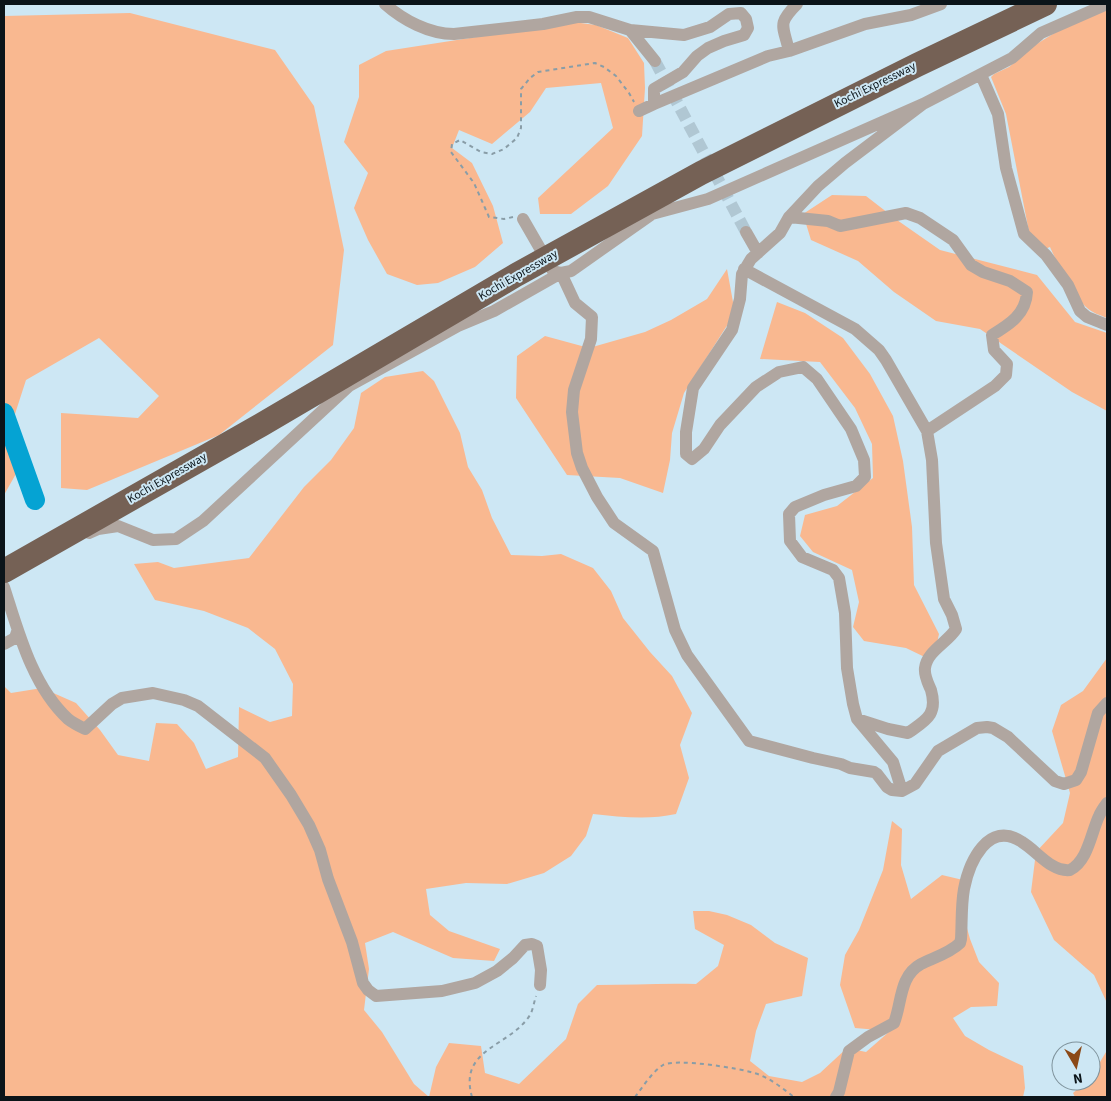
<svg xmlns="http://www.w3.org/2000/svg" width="1111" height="1101" viewBox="0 0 1111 1101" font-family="'Source Sans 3',sans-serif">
<rect width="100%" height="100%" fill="#cde7f4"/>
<path fill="#f9b890" d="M1107,10V318C1100,315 1092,313 1086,307C1076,298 1056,261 1050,247L1045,249L1029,232L1006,114L991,77L994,74L1009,67L1035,45L1061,29Z
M130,13L275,50L314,106L344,250L333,345L219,435L87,490L61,488V413L138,418L159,396L99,338L26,380L15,414L17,472L4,495V16Z
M573,22L596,25L628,38L644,63L645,88L642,136L608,186L571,214H540L538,198L613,128L601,83L546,88L530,112L492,144L459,130L452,148L472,163L493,206L503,243L475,267L438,283L417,285L387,274L368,240L354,208L368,173L344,142L359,97V65L386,51Z
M832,195L866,196L897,220L940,250L1037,275L1075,322L1107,333V411L1072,392L980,329L936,321L894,292L858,261L811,240L803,214Z
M727,269L735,313L684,393L672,433L670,460L663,493L620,478L567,475L516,398L517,356L545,336L589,348L645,332L671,320L707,299Z
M777,302L805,313L843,338L870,374L893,416L903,461L912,527L914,585L939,634L933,661L906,648L864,641L853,627L859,602L852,570L813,552L800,536L805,515L837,506L873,478L872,444L855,408L820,362L760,359Z
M423,371L434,381L460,433L468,467L482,490L492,518L511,555L542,556L561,554L593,568L611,591L623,618L650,652L672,676L692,713L680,745L689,778L676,814C649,820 621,817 593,814L586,836L571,856L544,873L507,884L466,883L426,889L430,915L449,931L500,949L494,961L453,958L393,932L365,943L369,969L364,1010L382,1032L414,1084L429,1097L436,1067L449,1043L481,1046L485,1073L519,1084L566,1039L578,1004L597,985C630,985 663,983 696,984L718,966L724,945L695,929L693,911H709L727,915L751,925L775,943L808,958L802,996L766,1004L756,1031L750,1061L769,1076L802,1082L820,1073L847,1048L866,1052L890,1031L855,1028L840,985L845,955L859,930L883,870L892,821L902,829L901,865L911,899L942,875L963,880L960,903L970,939L979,962L999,983L997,1006L971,1007L953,1018L965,1036L989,1050L1023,1066L1025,1088L1023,1097H4V686L11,693L42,688L76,703L100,730L118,755L149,761L156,723L177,724L194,743L206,769L238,757L239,707L270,722L292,716L293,684L275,649L248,628L204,611L155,600L134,564L158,562L174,568L249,558L304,487L331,460L354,428L361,393L385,377Z
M1107,658V1003L1094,975L1054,940L1031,892L1036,852L1063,823L1070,793L1052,731L1061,705L1083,691Z
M1107,1041V1097H1075L1073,1093L1087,1081H1091V1077L1106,1052Z"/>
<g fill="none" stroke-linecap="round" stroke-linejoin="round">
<path stroke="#05a3d3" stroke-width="20" d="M4,413L35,500"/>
<path stroke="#b0c7d3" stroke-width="12" stroke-dasharray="12 6" stroke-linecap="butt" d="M655,61L746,232"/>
<path stroke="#899da7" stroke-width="2" stroke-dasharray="4 4" stroke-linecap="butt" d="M513,217L504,219L489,217L474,183L451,152L452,144L460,140L481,152L492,154L504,149L517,138L521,128V89L530,78L538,72L595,63L604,67L616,76L629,93L634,102
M472,1097C458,1048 510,1047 530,1015C533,1010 534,1002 536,996
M635,1097C643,1087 651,1073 663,1065C675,1058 739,1068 754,1073C769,1077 782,1088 794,1097"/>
<path stroke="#b0a6a0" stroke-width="12" d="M385,4C403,20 429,34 454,34L543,24L577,17H589L630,30L655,61
M630,30L684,35L710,27L729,14L741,13L746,19L748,28L744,35L724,41L708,48L697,56L683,72L654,89V104L768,56L789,51L865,24L911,15L941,4
M789,51C783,25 777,24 797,4
M981,75L998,114L1006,168L1024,234L1046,255L1068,285L1080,311L1087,317L1107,325
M639,111L654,104
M789,217L828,221L840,226L906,213L920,218L953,240L971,265L983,272L1010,281L1027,292C1026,314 1010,324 992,335L994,350L1007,364L1006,375L995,386L927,431
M523,219L553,271L561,273L571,271L652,214L708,199L923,104L1012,58L1041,33L1107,4
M746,232L758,253
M744,269L855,329L879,350L886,360L927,431L932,460L936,543L944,599L952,615L956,629C948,642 927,651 925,668C924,676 928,683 931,690C938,715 926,720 908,733L888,729L857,719
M561,273L575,303L592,317L591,339L574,390L572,412L577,453L582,468L597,497L614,523L653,551L675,630L687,655L749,741L813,758L841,764L850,768L874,772L877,774L887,787L892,790L902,791L915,784L938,751L977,728L987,727L993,728L1008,737L1055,781L1064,784L1076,780L1081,772L1098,713L1107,703
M89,533L98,529L118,526L153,540L176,539L203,521L349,386L458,326L494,311L561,273
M4,587C18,630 32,686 68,719C73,723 79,726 85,729L112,704L122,698L153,693L184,700L198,706L265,758L291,795L309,825L320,850L328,879L352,942L363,983L368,990L376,996L442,991L475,983L497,971L513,958L525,945L532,944L537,946L541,970L540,985
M4,644L15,638L17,632
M902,791L893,762L857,719L853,704L847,668L845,613L839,578L833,570L802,557L790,541L789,514L795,507L824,495L856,486L865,477L864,460L851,429L817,379L803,367L779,372L756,387L720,425L704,449L692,459L686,454V432L693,388L732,330L740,299L742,274L751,259L780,233L789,217L818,186L845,163L923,104
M836,1097L839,1092L849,1051L868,1037L894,1023C902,1003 899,976 921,964C933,958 950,953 960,943L961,939C962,923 961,906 964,889C969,863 988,819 1022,842C1037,851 1051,872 1070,870C1088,861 1091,833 1099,816C1101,811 1104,807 1107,803"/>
<path stroke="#756155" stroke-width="24" d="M4,571L261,425L516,275L701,173L917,65L1045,4"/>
</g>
<g text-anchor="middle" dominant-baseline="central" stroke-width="4" stroke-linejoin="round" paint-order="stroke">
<g font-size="12" fill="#0b1419" stroke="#cde7f4">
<text transform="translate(875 85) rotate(-26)">Kochi Expressway</text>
<text transform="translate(518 275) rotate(-30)">Kochi Expressway</text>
<text transform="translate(167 478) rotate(-30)">Kochi Expressway</text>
</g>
</g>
<rect width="1111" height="1101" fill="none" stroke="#0b1419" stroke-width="10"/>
<g transform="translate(1076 1066) rotate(171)"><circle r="24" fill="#cde7f4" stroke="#7f939c"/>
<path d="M0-4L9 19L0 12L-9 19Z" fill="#8b4917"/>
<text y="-8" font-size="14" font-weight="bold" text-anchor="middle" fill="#0b1419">N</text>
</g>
</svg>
